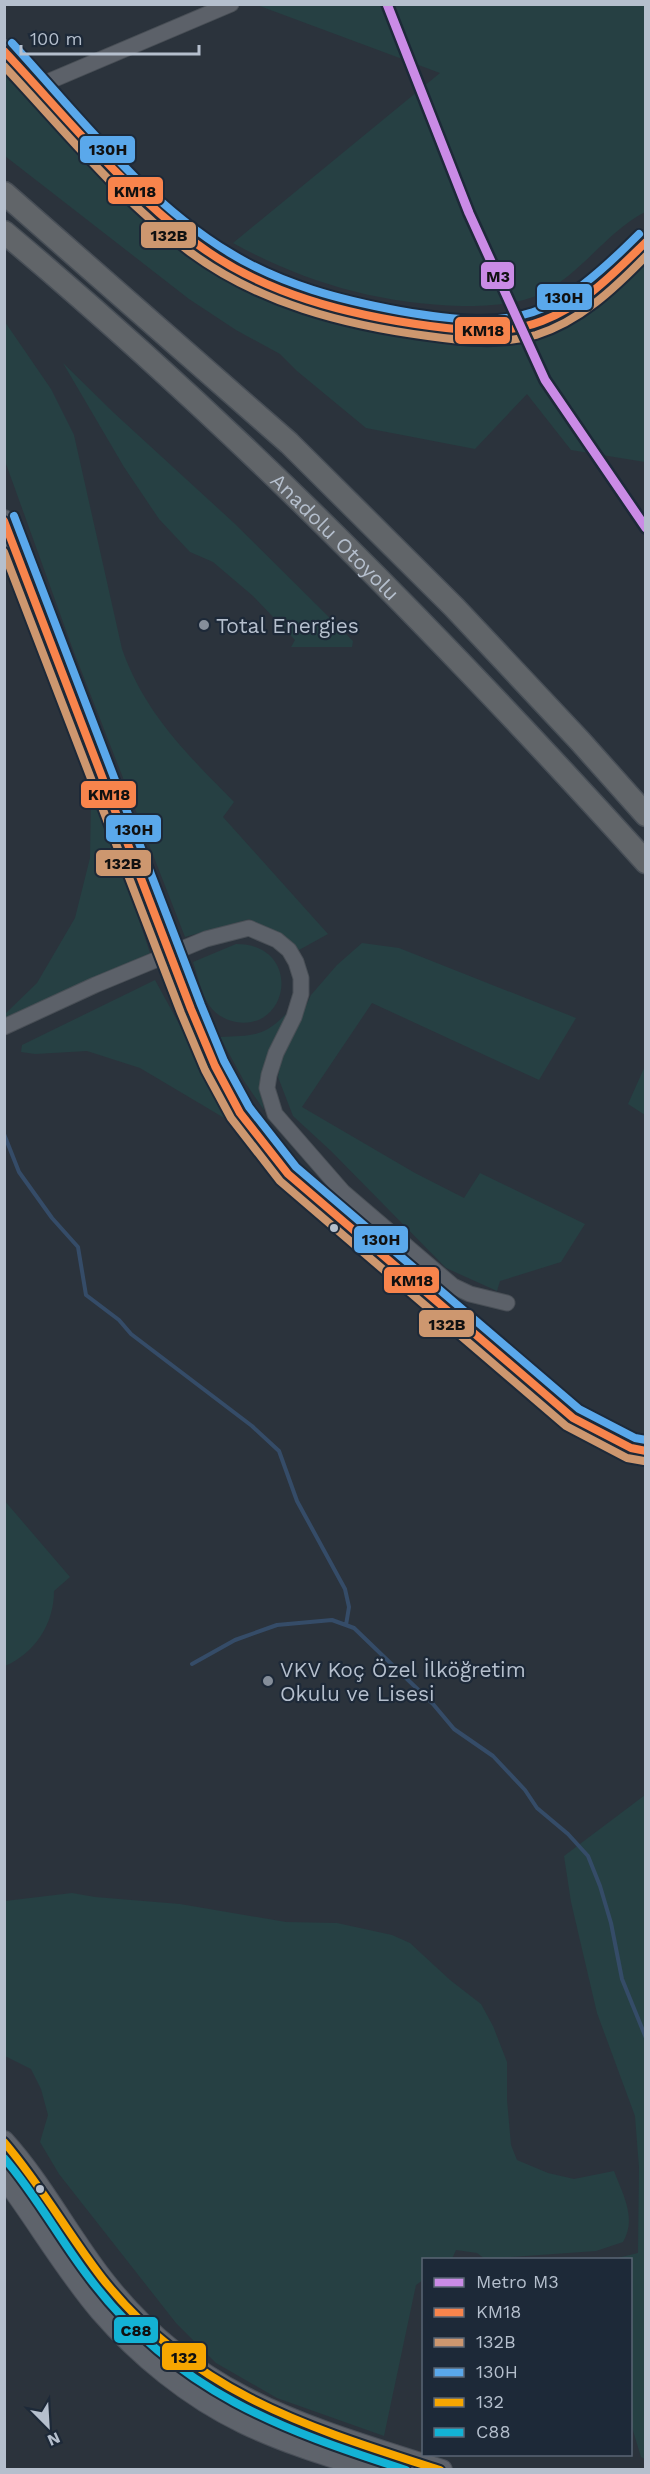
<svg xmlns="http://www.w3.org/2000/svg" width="650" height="2474" viewBox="0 0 650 2474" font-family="'Work Sans',sans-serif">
<rect width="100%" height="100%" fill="#2b333c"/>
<path fill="#264043" d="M257,5H645V212C608,231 583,271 546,291C521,305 490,306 462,306C380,304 305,283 233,243L440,73Z
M4,70L163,239L243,291L335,320L440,338H539L587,311L645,258V462L571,450L527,394L475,449L366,428L297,371L280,354L236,330L189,299L5,156Z
M5,322L51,389L74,435L122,649C145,714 187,754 234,802L223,817L328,934L299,950L280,934L249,919L185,937L72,647L5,461Z
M63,363L114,413L234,523L353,641L352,647H291L295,640L253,596L213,562L190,552L159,519L124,467Z
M96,791L150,953L5,1021V1014L37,983L75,918L90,858L91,800Z
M362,943L399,948L576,1018L539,1080L372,1003L302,1107L415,1173L464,1198L480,1173L585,1224L561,1262L500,1281L497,1291L446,1268L331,1151L293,1116L278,1077L282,1056L311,995L337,965Z
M236,944C302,944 291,1031 236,1022C225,1020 215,1014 209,1005C201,993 198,976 193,962Z
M155,980L229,1115L231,1122L140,1068L87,1051L35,1054L21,1052L22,1045Z
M287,1013L269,1056L260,1089L264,1110L244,1081L220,1037C252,1036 264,1037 287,1013Z
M645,1066V1115L628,1104Z
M4,1500L70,1577L54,1591C54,1624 35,1653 5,1666Z
M645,1795V2459L641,2457L631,2424L630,2260L613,2259L638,2253L639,2167L635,2116L597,2013L571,1902L564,1856Z
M72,1893L95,1897L180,1904L286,1922L337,1923L392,1935L410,1943L450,1980L481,2004L493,2026L507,2062V2100L511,2145L517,2160L548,2173L574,2179L614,2171C623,2195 637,2218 623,2242L596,2251L485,2259L477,2253L456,2250L452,2259L424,2260L423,2280L416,2285L384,2436L277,2398L216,2363L176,2323L59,2174L40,2142L48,2115L41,2089L31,2069L5,2056V1901Z
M11,2162L153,2344L418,2469H397C290,2435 189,2401 113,2313C76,2271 46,2222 14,2176L9,2164Z"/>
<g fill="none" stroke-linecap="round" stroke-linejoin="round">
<path stroke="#354c68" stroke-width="4" d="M4,1134L19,1172L52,1218L78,1247L86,1295L119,1320L131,1334L252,1426L279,1451L297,1501L345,1589L349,1607L346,1625
M192,1664L235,1640L277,1625L332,1620L354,1628L433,1704L454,1729L493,1756L525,1790L537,1808L568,1834L588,1856L600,1886L611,1923L622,1979L646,2038"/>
<g stroke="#494f56" stroke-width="17">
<path id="minor" d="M38,86L231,4
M4,1027L95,985L206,939L249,928L277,940L289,950L296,962L301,978V994L294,1017L276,1053L269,1075L267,1088L275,1114L343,1192L453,1286L470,1294L507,1303"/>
</g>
<g stroke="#494f58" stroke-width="22">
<path id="major" d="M4,50C65,115 126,190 197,244C267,296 354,317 439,327C472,331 511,334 543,321C586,304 614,273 646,241
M4,520L147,897
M191,1009L215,1066L240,1113L288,1174L573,1418L631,1448L646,1451
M4,2141C42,2183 68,2234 103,2279C195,2398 305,2426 442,2470
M4,2177C37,2221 65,2270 100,2311C139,2356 189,2397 243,2423C284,2443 328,2456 372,2470"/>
</g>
<g stroke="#484f57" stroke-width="25">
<g id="highway">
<path d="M4,193L289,443L454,607L580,741L646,815"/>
<path id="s1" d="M4,232C235,426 444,639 646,862"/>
</g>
</g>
<use href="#minor" stroke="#5c6169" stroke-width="15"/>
<use href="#major" stroke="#5e636b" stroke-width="20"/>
<use href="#highway" stroke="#616569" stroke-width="22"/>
<g stroke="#494f58" stroke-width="22" stroke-linecap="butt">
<path id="major-bridge" d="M147,897L191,1009"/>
</g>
<use href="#major-bridge" stroke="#5e636b" stroke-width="20"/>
<g stroke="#1d2938" stroke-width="12">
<path id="bus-1" d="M4,51C66,117 124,189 197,244C264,294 348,315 430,326C467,331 506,335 542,321C584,305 615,272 646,242
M4,521L191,1009L215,1066L240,1113L288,1174L573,1418L631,1448L646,1451"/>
</g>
<g stroke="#1d2938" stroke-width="12">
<path id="bus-2" d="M4,66C64,130 120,200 190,252C259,303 344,325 428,336C463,341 501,345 536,335C580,321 614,289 646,256
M4,552L181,1013L205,1070L231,1118L280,1181L566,1426L627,1458L644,1461"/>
</g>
<g stroke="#1d2938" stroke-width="12">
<path id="bus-3" d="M12,43C78,115 145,202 230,253C282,285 341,300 400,311C520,332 554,319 639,234
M14,516L201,1005L224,1061L249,1107L296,1167L579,1409L635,1438L646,1440"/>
</g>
<g stroke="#1d2938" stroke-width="12">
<path id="bus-4" d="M4,2142C41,2185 68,2234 102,2278C193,2393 307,2427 440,2470"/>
</g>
<g stroke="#1d2938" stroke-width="12">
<path id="bus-5" d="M4,2158C38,2197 62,2244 94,2284C177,2391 281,2430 406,2470"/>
</g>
<use href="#bus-1" stroke="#f8844c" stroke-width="8"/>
<use href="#bus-2" stroke="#cd976f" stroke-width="8"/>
<use href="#bus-3" stroke="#5aa8eb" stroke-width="8"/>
<use href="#bus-4" stroke="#f7a600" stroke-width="8"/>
<use href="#bus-5" stroke="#13b2d5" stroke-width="8"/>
<g stroke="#1d2938" stroke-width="14">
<path id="metro-1" d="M387,4L469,213L545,380L646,528"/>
</g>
<use href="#metro-1" stroke="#ca8be6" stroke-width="9"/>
</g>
<g fill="#858e9a" stroke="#1d2938" stroke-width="2">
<circle cx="204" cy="625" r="6"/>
<circle cx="268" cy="1681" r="6"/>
</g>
<g fill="#b5bfcd" stroke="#1d2938" stroke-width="2">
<circle cx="334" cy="1228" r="5"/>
<circle cx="40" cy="2189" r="5"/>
</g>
<g text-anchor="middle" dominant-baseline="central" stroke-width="4.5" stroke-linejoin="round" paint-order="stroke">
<g font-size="21" fill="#b5bfcd" stroke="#1d2938">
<text stroke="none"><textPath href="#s1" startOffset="450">Anadolu Otoyolu</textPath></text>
</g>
<g font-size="21" fill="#b5bfcd" stroke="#1d2938" text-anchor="start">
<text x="216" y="625">Total Energies</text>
<text x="280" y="1669">VKV Koç Özel İlköğretim<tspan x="280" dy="24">Okulu ve Lisesi</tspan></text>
</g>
</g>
<g stroke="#1d2938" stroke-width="2">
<rect x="79" y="135" width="57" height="29" rx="6" fill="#5aa8eb"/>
<rect x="107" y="176" width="57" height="29" rx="6" fill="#f8844c"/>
<rect x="140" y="221" width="57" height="28" rx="6" fill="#cd976f"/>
<rect x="480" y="261" width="35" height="29" rx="6" fill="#ca8be6"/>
<rect x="536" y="283" width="57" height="28" rx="6" fill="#5aa8eb"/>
<rect x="454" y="316" width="57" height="29" rx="6" fill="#f8844c"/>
<rect x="80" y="780" width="57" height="29" rx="6" fill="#f8844c"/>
<rect x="105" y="814" width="57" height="29" rx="6" fill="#5aa8eb"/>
<rect x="95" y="849" width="57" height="28" rx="6" fill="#cd976f"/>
<rect x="353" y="1225" width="56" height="29" rx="6" fill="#5aa8eb"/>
<rect x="383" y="1266" width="57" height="28" rx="6" fill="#f8844c"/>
<rect x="418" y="1309" width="57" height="29" rx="6" fill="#cd976f"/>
<rect x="113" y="2316" width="46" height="28" rx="6" fill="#13b2d5"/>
<rect x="161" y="2342" width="46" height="29" rx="6" fill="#f7a600"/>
</g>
<g font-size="16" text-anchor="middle" font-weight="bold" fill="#111">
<text x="108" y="155">130H</text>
<text x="135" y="197">KM18</text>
<text x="169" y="241">132B</text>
<text x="498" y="282">M3</text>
<text x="564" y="303">130H</text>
<text x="483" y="336">KM18</text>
<text x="109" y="800">KM18</text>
<text x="134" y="835">130H</text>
<text x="123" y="869">132B</text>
<text x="381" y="1245">130H</text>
<text x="412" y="1286">KM18</text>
<text x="447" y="1330">132B</text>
<text x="136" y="2336">C88</text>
<text x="184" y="2363">132</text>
</g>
<rect width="650" height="2474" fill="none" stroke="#b5bfcd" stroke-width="12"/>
<rect x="422" y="2258" width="210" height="198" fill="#1d2938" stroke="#5a6574" stroke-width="1.5"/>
<rect x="434" y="2278" width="30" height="9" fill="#ca8be6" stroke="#5a6574" stroke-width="1.5"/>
<text x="476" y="2288" font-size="18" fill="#b5bfcd">Metro M3</text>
<rect x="434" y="2308" width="30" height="9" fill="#f8844c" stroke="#5a6574" stroke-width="1.5"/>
<text x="476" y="2318" font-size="18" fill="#b5bfcd">KM18</text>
<rect x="434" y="2338" width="30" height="9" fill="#cd976f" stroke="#5a6574" stroke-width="1.5"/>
<text x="476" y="2348" font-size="18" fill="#b5bfcd">132B</text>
<rect x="434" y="2368" width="30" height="9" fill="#5aa8eb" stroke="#5a6574" stroke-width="1.5"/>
<text x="476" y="2378" font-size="18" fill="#b5bfcd">130H</text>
<rect x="434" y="2398" width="30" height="9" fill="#f7a600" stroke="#5a6574" stroke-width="1.5"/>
<text x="476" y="2408" font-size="18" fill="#b5bfcd">132</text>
<rect x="434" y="2428" width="30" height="9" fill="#13b2d5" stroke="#5a6574" stroke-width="1.5"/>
<text x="476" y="2438" font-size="18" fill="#b5bfcd">C88</text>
<g transform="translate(48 2426) rotate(156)" stroke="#1d2938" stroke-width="4.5" paint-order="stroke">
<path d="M0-4.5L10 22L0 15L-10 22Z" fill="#b5bfcd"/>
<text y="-9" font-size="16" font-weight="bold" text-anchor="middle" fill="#b5bfcd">N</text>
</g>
<path d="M21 45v9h178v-9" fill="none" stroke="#b5bfcd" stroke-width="3"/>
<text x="30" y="45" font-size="18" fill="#b5bfcd" stroke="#1d2938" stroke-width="4.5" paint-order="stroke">100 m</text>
</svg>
